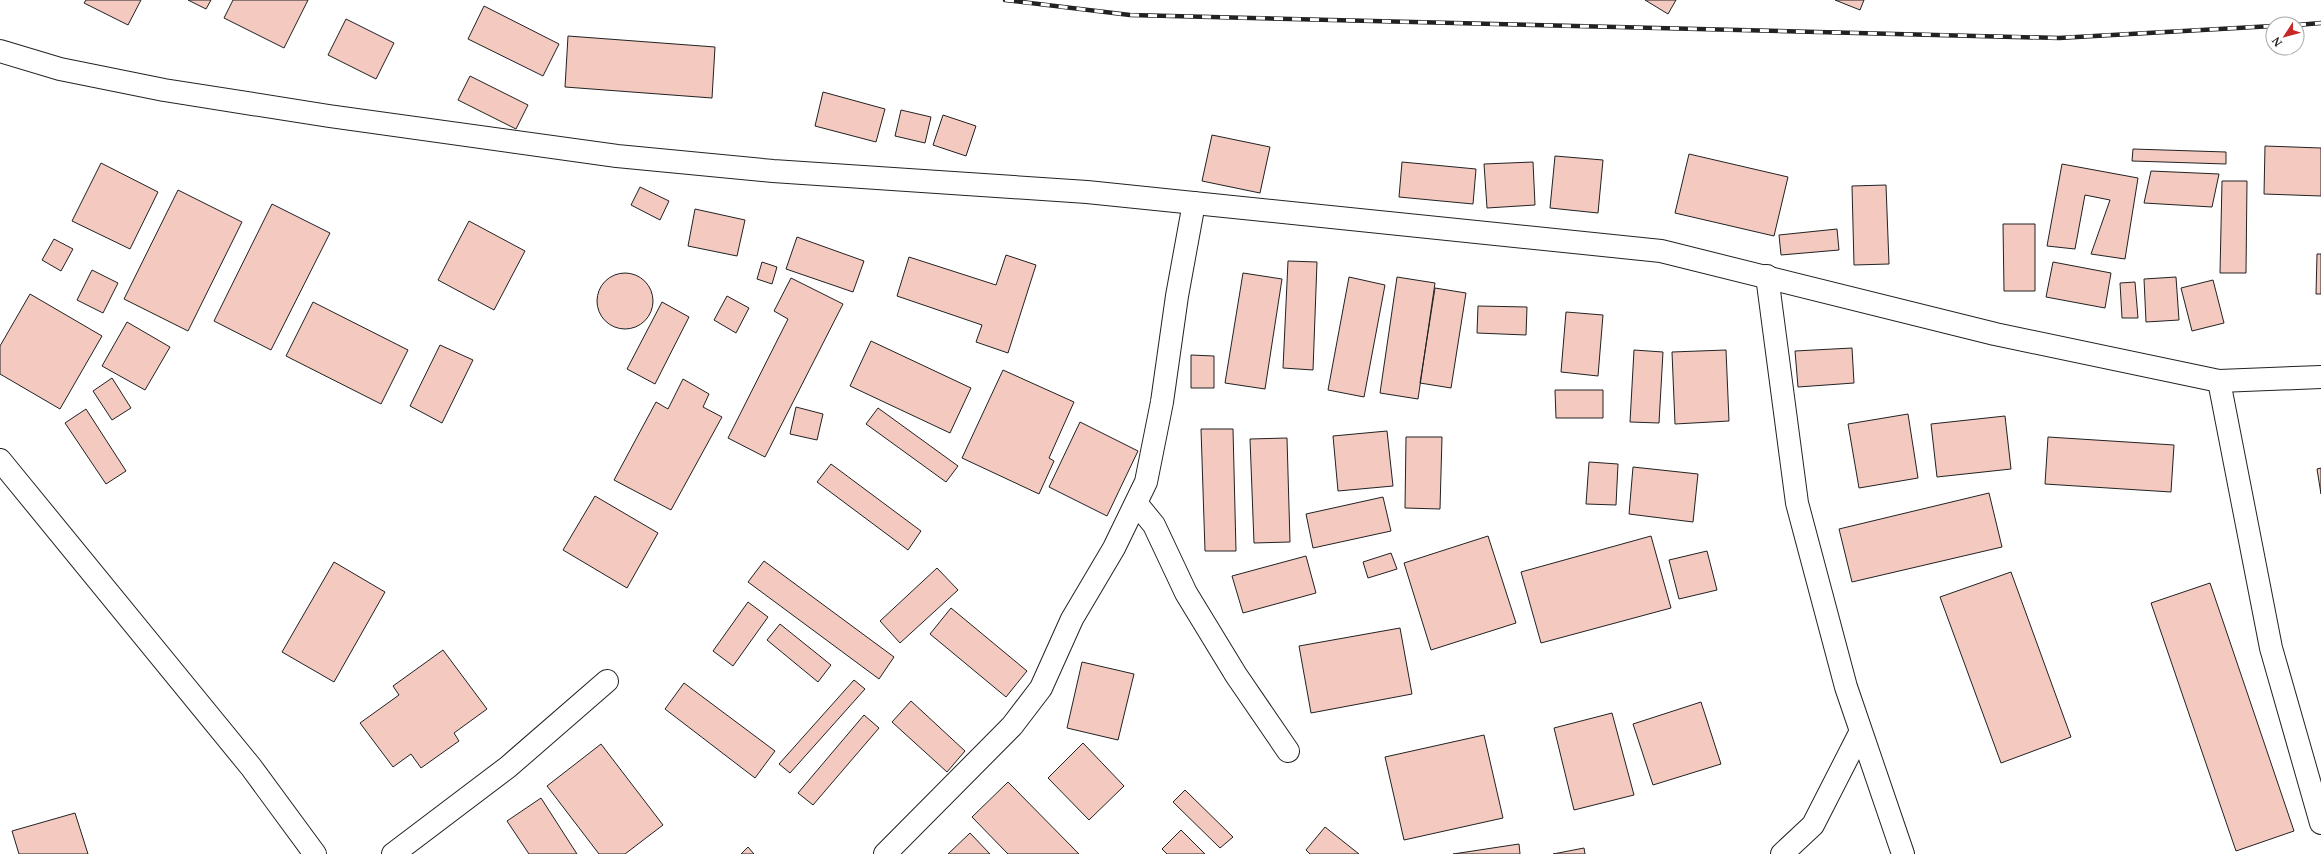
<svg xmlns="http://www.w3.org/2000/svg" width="2321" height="854" viewBox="0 0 2321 854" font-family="'Noto Serif',serif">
<rect width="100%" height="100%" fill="#fff"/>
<path fill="#f3c9c0" stroke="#222" d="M86,0H141L128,25L84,3Z
M188,0H211L206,9Z
M233,0H308L284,48L224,18Z
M1645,0H1676L1668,14Z
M1835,0H1864L1860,10Z
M484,6L559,44L543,76L468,39Z
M346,19L394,43L376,79L328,55Z
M568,36L715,47L712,98L565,87Z
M470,76L528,105L516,129L458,100Z
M823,92L885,109L876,142L815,126Z
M901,110L931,117L925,143L895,136Z
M943,115L976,126L966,156L933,145Z
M1212,135L1270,147L1260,193L1202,181Z
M2265,146L2321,148V196L2264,194Z
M2133,149L2226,152V164L2132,161Z
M1689,154L1788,177L1774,236L1675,213Z
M1555,156L1603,160L1598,213L1550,208Z
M1402,162L1476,169L1473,204L1399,197Z
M1533,162L1535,205L1487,208L1484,164Z
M101,163L158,192L130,249L72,221Z
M2062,164L2138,178L2125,259L2091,254L2110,200L2085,195L2075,249L2047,246Z
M2151,171L2219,174L2212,207L2144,203Z
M2222,181H2247L2246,273H2220Z
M1886,185L1889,264L1854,265L1852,186Z
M640,187L669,201L660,220L631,205Z
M178,190L242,222L188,331L124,299Z
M272,204L330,233L271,350L214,321Z
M695,209L745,220L737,256L688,246Z
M469,221L525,251L494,310L438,280Z
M2003,224H2035V291H2004Z
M1837,229L1839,250L1781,255L1779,235Z
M797,237L864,261L853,292L786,269Z
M54,239L73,249L61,271L42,260Z
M2317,254H2321V294H2316Z
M1006,255L1036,265L1008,353L976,342L982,325L897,296L909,257L996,285Z
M1288,261L1317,262L1313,370L1283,368Z
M762,262L777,267L772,284L757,279Z
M2053,262L2111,273L2105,308L2046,297Z
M92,270L118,283L103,313L77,300Z
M1243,273L1282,279L1265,389L1225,383Z
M597 301a28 28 0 1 1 56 0a28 28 0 1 1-56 0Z
M1349,277L1385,285L1364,397L1328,390Z
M1397,277L1435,283L1418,399L1380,393Z
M2176,277L2179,320L2146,322L2144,279Z
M791,278L843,304L765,457L728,438L788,319L774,311Z
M2213,280L2224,323L2192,331L2181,288Z
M2135,282L2138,318H2122L2120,283Z
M1435,288L1466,293L1451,388L1420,383Z
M30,294L102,336L60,409L0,374V346Z
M727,296L749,308L736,333L714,320Z
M313,302L408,350L381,404L286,356Z
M662,302L689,317L655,384L627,369Z
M1478,306L1527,307L1526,335L1477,333Z
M1566,312L1603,315L1598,376L1561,372Z
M127,322L170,347L145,390L102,366Z
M871,341L971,388L950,433L850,386Z
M440,345L473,360L442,423L410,406Z
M1852,348L1854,383L1798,387L1795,351Z
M1634,350L1663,352L1659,423L1630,422Z
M1726,350L1729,421L1675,424L1672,352Z
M1191,355L1214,356V388H1191Z
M1003,370L1074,402L1049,458L1054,461L1039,494L962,458Z
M112,378L131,408L112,420L93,391Z
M683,379L709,394L703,407L722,417L671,510L614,480L656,402L668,409Z
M1555,390H1603V418H1556Z
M796,407L823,414L817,440L790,434Z
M878,408L958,466L946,482L866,424Z
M86,409L126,471L106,484L65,423Z
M1908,414L1918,478L1859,488L1848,424Z
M2005,416L2011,469L1937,477L1931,424Z
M1080,422L1138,451L1107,516L1049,487Z
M1201,429H1233L1236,551H1205Z
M1387,431L1393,486L1338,491L1333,436Z
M1406,437H1442L1440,509L1405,508Z
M2048,437L2174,445L2171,492L2045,484Z
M1287,438L1290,542L1254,543L1250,439Z
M1589,462L1618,464L1616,505L1586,504Z
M831,464L921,531L908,550L817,482Z
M1633,467L1698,474L1693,522L1629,514Z
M2321,468V494L2317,469Z
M1989,493L2002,547L1852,582L1839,529Z
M595,496L658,533L627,588L563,550Z
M1383,497L1391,531L1313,548L1306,514Z
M1488,536L1516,623L1431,650L1404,563Z
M1651,536L1671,608L1541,643L1521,572Z
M1707,551L1717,590L1679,599L1669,560Z
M1391,553L1397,569L1368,578L1363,562Z
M1306,556L1316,593L1243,613L1232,576Z
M764,561L894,657L879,679L748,582Z
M334,562L385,592L334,682L282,652Z
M937,568L958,590L900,643L880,621Z
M2011,572L2071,737L2001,763L1940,597Z
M2210,583L2294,831L2236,851L2151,603Z
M748,602L768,617L733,666L713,651Z
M951,608L1027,671L1006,697L930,634Z
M780,624L831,665L818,682L767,640Z
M1400,628L1412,694L1311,713L1299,646Z
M443,650L487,709L454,733L459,741L421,768L411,754L393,767L360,723L399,695L393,686Z
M1082,662L1134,674L1118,740L1067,728Z
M854,680L865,689L790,773L779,764Z
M684,683L775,751L755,778L665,709Z
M911,701L965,751L947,772L892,722Z
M1701,702L1721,764L1653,785L1633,724Z
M1612,713L1634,795L1574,810L1554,728Z
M864,715L879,728L813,805L798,793Z
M1484,735L1503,818L1404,840L1385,757Z
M1083,743L1124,786L1089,820L1048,778Z
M601,744L663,825L625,854H599L547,786Z
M1008,782L1079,854H1008L972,817Z
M1185,790L1233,837L1220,848L1173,802Z
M541,798L577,854H529L507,821Z
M75,813L88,854H19L12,831Z
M1325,827L1359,854H1310L1306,850Z
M1181,830L1205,854H1167L1162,849Z
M970,833L990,854H948Z
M1519,844L1520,854H1453Z
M748,847L754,854H741Z
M1584,848L1585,854H1553Z"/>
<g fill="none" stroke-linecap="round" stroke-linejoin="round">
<g stroke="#222" stroke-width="24">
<path id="minor" d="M1767,276L1797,503L1846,687L1903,854
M2219,381L2271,648L2321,823
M0,460L251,767L315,854
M1136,503L1154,525L1186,593L1236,675L1288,751
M393,854L508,767L607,681
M885,854L1012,726L1041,688L1072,619L1114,548L1146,482L1162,402L1177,296L1194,203
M1782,854L1813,825L1861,731"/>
</g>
<g stroke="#222" stroke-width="24">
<path id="tertiary" d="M0,51L60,69L164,90L329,116L617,156L773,171L1087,192L1661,251L1995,334L2219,381L2321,377"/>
</g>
<use href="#minor" stroke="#fff" stroke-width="22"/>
<use href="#tertiary" stroke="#fff" stroke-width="22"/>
<g stroke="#222" stroke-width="4.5">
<path id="rail" d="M1005,0L1130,15L2059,38L2273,26
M2297,25L2321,23"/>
</g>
<use href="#rail" stroke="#fff" stroke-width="3" stroke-dasharray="9" stroke-linecap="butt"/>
</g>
<g transform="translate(2285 36) rotate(234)"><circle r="19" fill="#ffffff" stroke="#a7a7a7"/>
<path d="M0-3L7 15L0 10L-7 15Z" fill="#c62828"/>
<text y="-6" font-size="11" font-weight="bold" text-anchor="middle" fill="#222222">N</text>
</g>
</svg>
